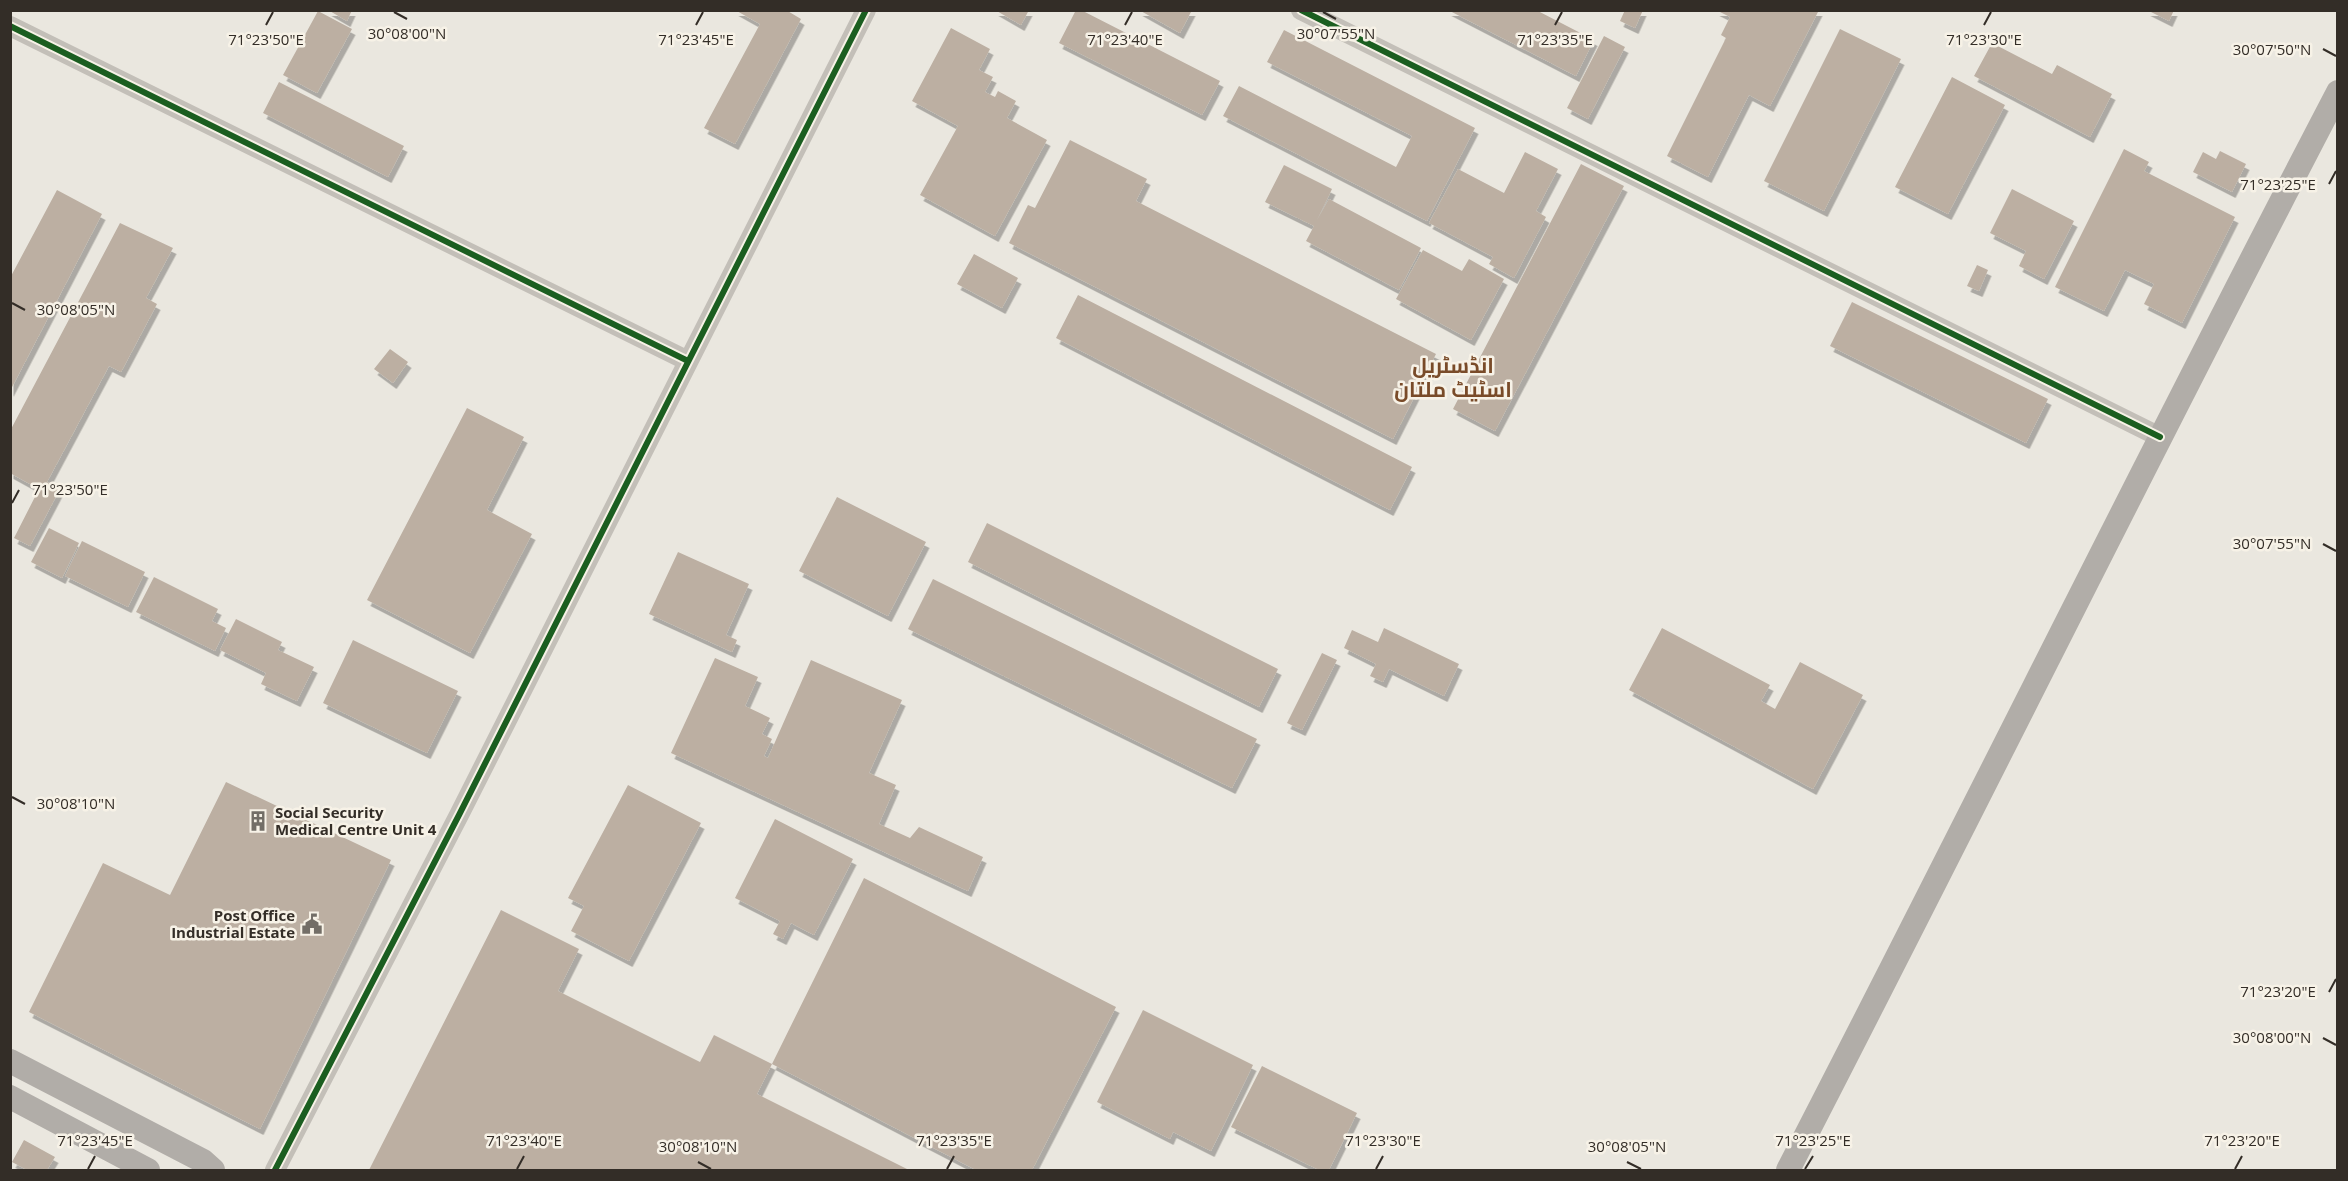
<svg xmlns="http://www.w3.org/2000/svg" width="2348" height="1181" viewBox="0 0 2348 1181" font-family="'Open Sans',Cairo,sans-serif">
<defs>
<filter id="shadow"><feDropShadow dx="3.5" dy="6" stdDeviation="0" flood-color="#0004"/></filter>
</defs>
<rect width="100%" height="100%" fill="#eae7df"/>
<path fill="#bcafa2" filter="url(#shadow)" d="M328,10H352L347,21Z
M735,10H786L801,19L735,144L704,128L760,24Z
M995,10H1029L1021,25Z
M1076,10H1081L1220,81L1202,115L1059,43Z
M1139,10H1192L1180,33Z
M1448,10H1536L1594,40L1576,76Z
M1625,10H1643L1635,28L1620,21Z
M1716,10H1819L1770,106L1749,95L1708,177L1667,156L1726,38L1721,35L1730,17Z
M2147,10H2174L2169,21Z
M318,11L352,29L317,93L283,75Z
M951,28L990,49L979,70L993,77L985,92L995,97L998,91L1016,101L1007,118L1047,140L995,236L920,195L958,126L912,101Z
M1840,29L1901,59L1824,211L1764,181Z
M1284,30L1475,128L1427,221L1223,116L1239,86L1396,167L1412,136L1267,62Z
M1604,36L1625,47L1588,119L1567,108Z
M1992,43L2052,74L2057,65L2112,94L2090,137L1974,76Z
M1952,77L2005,105L1948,214L1895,187Z
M279,82L404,146L388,177L263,113Z
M1070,140L1147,179L1136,201L1436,354L1393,439L1009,243L1028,205L1035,208Z
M2124,149L2149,162L2144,171L2235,217L2182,323L2144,304L2154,284L2125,270L2104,311L2055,287Z
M2220,151L2246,164L2232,192L2193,172L2203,152L2216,159Z
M1525,152L1558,169L1536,211L1546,217L1514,278L1489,264L1493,257L1429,223L1458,169L1504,193Z
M1581,164L1624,186L1495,431L1453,409Z
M1284,165L1332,189L1317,220L1329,199L1421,248L1399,290L1306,241L1314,226L1265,202Z
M2012,189L2074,221L2044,279L2019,266L2026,251L1990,233Z
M57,190L102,214L10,391V278Z
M120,223L173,248L146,298L157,304L121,372L109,366L47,482L60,489L30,546L14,538L39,489L10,473V431Z
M1423,250L1462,271L1469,259L1504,279L1471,340L1396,299Z
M974,254L1018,278L1002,308L957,284Z
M1977,265L1988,270L1979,291L1967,286Z
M1078,295L1412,467L1390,510L1056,338Z
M1852,302L2048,399L2026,443L1830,346Z
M390,349L408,362L393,383L374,369Z
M467,408L524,437L487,510L532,534L470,653L367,600Z
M837,497L926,542L888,616L799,571Z
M987,523L1278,669L1259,707L968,562Z
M49,528L79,543L62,578L31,562Z
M82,541L145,572L128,607L65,576Z
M678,552L749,584L726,635L737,640L732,652L649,614Z
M154,577L218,609L212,621L226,628L215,651L136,612Z
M933,579L1257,739L1232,788L908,629Z
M236,619L282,642L278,650L314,667L297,701L261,684L266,673L220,650Z
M1384,628L1459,664L1444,696L1389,669L1383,682L1370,676L1376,664L1344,648L1352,630L1378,642Z
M1662,628L1770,685L1761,701L1775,709L1800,662L1863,695L1813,789L1629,690Z
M353,640L458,691L427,753L323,703Z
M1322,653L1337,660L1302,730L1287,723Z
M715,658L758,677L745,706L770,718L762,734L772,739L764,756L768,758L811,660L902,700L869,773L896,785L879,824L910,838L919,827L983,857L968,891L671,753Z
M226,782L391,860L260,1129L29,1012L103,863L170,895Z
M628,785L701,823L629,961L571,931L584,906L568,898Z
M775,819L853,859L814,935L791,923L783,939L773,934L780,921L735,898Z
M864,878L1116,1007L1032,1170H976L772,1064Z
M501,910L579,949L558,991L700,1062L714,1035L772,1064L757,1094L909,1170H369Z
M1143,1010L1253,1065L1211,1151L1173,1132L1170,1139L1097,1102Z
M1262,1066L1357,1113L1329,1170H1319L1231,1127Z
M24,1140L55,1157L47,1170H27L12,1162Z"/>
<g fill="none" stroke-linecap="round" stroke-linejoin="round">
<path stroke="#c3bfb8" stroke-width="20" d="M1301,10L2160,437
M10,26L688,361
M275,1170L459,815L866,10"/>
<path stroke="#b1ada8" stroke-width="24" d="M10,1061L203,1161L213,1170
M10,1097L148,1170
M1788,1170C1973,812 2151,450 2338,92"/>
<g stroke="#f7f2e7" stroke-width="10">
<path id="cycleway" d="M1301,10L2160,437
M10,26L688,361
M275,1170L459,815L866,10"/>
</g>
<use href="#cycleway" stroke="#1b5e20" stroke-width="6"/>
</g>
<path fill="none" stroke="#332d27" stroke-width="2" d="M394,12L407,19M1323,12L1336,19M266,25L273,12M696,25L703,12M1125,25L1132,12M1555,25L1562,12M1984,25L1991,12M2323,49L2336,56M2329,184L2336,171M12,303L25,310M12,503L19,490M2323,544L2336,551M12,797L25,804M2329,992L2336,979M2323,1038L2336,1045M698,1162L711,1169M1627,1162L1641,1169M88,1169L95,1156M517,1169L524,1156M947,1169L954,1156M1376,1169L1383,1156M1805,1169L1813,1156M2235,1169L2242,1156"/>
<defs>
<g id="building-bare" transform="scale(1.62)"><path d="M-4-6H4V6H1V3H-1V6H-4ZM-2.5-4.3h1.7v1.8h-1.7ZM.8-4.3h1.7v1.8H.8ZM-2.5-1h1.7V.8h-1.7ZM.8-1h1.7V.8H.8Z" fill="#736e67" stroke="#f7f2e7" stroke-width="2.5" paint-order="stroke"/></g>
<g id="civic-bare" transform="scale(1.62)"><path d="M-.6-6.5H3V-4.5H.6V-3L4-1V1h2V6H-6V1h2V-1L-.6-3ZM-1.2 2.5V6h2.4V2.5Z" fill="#736e67" stroke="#f7f2e7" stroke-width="2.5" paint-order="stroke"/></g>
</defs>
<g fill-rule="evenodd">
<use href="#building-bare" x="258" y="821"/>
<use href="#civic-bare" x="312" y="924"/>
</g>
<g text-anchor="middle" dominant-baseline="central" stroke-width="5" stroke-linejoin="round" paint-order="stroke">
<g font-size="15" font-weight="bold" fill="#332d27" stroke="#f7f2e7" text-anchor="start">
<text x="275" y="812">Social Security<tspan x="275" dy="17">Medical Centre Unit 4</tspan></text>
<text x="295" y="915" text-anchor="end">Post Office<tspan x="295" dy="17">Industrial Estate</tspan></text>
</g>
<g font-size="21" font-weight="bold" fill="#794b29" stroke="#f7f2e7">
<text x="1453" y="365">انڈسٹریل<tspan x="1453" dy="24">اسٹیٹ ملتان</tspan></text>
</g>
</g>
<g font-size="15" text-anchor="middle" fill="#332d27" stroke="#f7f2e7" stroke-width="5" stroke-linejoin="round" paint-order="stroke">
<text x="407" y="39">30°08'00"N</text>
<text x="1336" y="39">30°07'55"N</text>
<text x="266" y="45">71°23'50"E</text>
<text x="696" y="45">71°23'45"E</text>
<text x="1125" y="45">71°23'40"E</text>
<text x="1555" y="45">71°23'35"E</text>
<text x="1984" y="45">71°23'30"E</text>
<text x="2272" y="55">30°07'50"N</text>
<text x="2278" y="190">71°23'25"E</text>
<text x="76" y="315">30°08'05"N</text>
<text x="70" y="495">71°23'50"E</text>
<text x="2272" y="549">30°07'55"N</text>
<text x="76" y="809">30°08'10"N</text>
<text x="2278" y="997">71°23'20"E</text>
<text x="2272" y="1043">30°08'00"N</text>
<text x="95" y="1146">71°23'45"E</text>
<text x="524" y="1146">71°23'40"E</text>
<text x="954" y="1146">71°23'35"E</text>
<text x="1383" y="1146">71°23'30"E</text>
<text x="1813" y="1146">71°23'25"E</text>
<text x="2242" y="1146">71°23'20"E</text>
<text x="698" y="1152">30°08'10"N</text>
<text x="1627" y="1152">30°08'05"N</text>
</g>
<rect width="2348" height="1181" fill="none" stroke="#332d27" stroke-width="24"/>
</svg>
